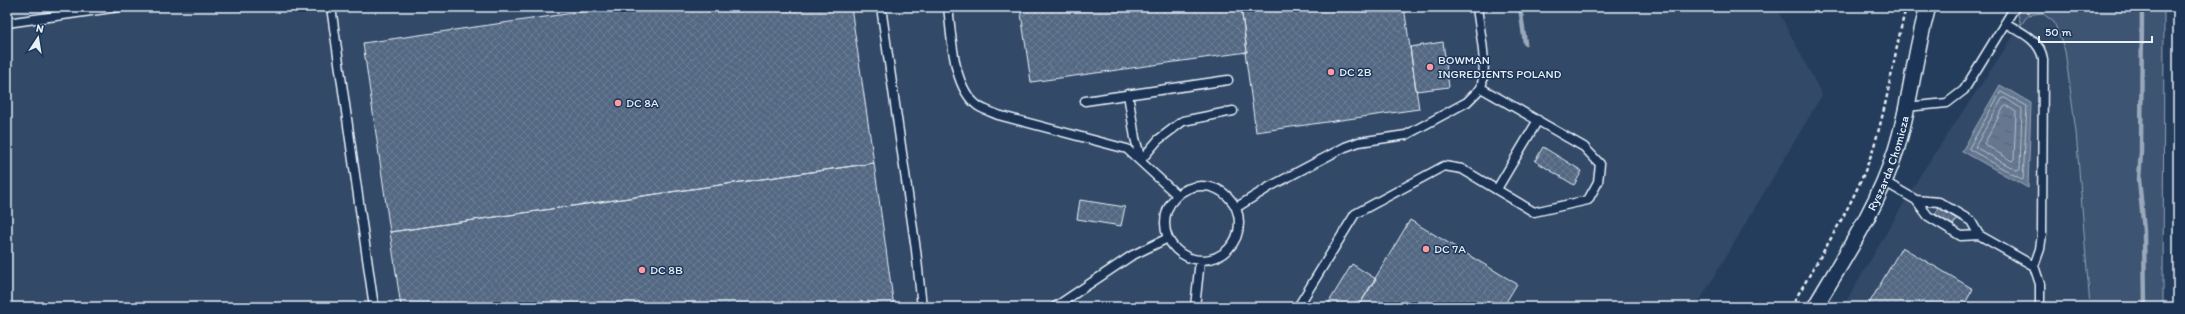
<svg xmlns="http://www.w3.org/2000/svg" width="2185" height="314" viewBox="0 0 2185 314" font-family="Itim,sans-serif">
<defs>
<pattern id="water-ripples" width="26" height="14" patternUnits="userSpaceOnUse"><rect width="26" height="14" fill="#657890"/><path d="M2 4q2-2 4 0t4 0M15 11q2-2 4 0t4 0" fill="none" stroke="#576270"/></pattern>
<pattern id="building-cross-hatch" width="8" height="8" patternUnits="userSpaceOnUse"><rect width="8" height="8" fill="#536782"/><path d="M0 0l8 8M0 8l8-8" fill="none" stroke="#6c7d94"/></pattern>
</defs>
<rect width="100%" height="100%" fill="#253d5d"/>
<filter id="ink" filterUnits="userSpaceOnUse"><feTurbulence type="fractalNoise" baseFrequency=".025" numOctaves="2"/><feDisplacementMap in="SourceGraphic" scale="8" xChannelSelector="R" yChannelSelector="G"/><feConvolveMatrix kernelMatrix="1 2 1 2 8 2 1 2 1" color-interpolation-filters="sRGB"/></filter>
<g filter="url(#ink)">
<path fill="#334a68" d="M7,7H1776L1822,95L1696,307H7Z
M2043,13L2054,22L2065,51L2076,132L2090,307H1843L1921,174L2021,25L2028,15Z"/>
<path fill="#3e5472" stroke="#93a2b5" d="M2020,7H2164L2163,307H2090L2076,132L2065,51L2054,22L2042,13L2028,15L2021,25L2018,15Z"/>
<path fill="url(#water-ripples)" stroke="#99a8ba" d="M2000,85L2031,103L2028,188L1962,151Z"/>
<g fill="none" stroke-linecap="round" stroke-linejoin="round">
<path stroke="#b4c1ce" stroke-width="1" d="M2001,92L2027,106L2023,180L1969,149Z
M2005,98L2022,109L2020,169L2018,171L1975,147L2002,99Z
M2007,106L2016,112L2014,159L2012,161L1984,144L2004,107Z"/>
<path stroke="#99a8ba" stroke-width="4.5" d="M1520,7L1525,43
M2142,7L2141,152L2139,179L2144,231L2145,307"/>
</g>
<path fill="url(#building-cross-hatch)" stroke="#e8f1f8" d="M615,7H851L874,163L390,232L363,43Z
M1020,7H1241L1247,52L1031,82Z
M1241,7H1404L1419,109L1256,132L1245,52H1247Z
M1443,42L1449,87L1416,91L1410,47Z
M1543,147L1582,171L1574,185L1535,161Z
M874,163L894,307H401L390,232Z
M1080,200L1125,207L1121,226L1077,219Z
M1939,208L1957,219L1953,225L1935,214Z
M1410,220L1517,284L1503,307H1358Z
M1902,247L1973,289L1963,307H1867Z
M1352,264L1376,279L1358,307H1326Z"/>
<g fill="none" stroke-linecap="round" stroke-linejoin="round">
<g stroke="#e8f1f8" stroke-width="11">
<path id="service" d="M331,7L374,307
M881,7L916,250L922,307
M948,7C952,37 952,87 978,106C984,110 992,112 998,115L1127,149L1177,195
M1477,7C1480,34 1488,62 1481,88
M7,23L119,7
M2005,23C2021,32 2040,40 2043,59L2042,234L2040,249L2034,266
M1128,94L1135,138L1141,160
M1085,101L1228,80
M1906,107L1947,103L1964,90L2015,7
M1141,160L1158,140L1183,121L1233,111
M1885,182L1916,200L1928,216L1961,236L1979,235
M1165 223a37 37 0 1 1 74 0a37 37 0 1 1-74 0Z
M1497,189L1538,120
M1916,200L1939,202L1971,221L1979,235L2034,266L2040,284V307
M1237,207L1271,186L1345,147L1359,142L1406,135L1467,102L1481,88L1584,147L1600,164L1598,182L1588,200L1534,212L1462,169L1444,166L1355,214L1298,307
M1055,307L1131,256L1168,238
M1195,307L1200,260"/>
</g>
<g stroke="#e8f1f8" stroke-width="18">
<g id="minor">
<path id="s1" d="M1815,307C1845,256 1878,206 1896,150C1911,103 1914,54 1928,7"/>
</g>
</g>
<path stroke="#e8f1f8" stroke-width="2.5" stroke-dasharray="4 3" stroke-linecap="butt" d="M1791,307C1818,259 1857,200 1873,149C1888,103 1894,54 1906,7"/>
<use href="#service" stroke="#1d3557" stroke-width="8"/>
<use href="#minor" stroke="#1d3557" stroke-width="15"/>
</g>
</g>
<g fill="#ff9aa2" stroke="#1d3557" stroke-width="1.5">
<circle cx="1430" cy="67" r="4"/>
<circle cx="1331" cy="72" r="4"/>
<circle cx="618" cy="103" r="4"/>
<circle cx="1426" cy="249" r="4"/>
<circle cx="642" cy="270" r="4"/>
</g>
<g text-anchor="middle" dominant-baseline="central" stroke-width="3" stroke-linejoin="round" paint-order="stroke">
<g font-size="12" fill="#e8f1f8" stroke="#1d3557" text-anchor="start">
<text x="1438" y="60">BOWMAN<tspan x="1438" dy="14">INGREDIENTS POLAND</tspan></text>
<text x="1339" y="72">DC 2B</text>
<text x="626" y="103">DC 8A</text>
<text x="1434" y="249">DC 7A</text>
<text x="650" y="270">DC 8B</text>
</g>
<g font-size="12" fill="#e8f1f8" stroke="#1d3557">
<text stroke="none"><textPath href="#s1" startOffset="162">Ryszarda Chomicza</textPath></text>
</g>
</g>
<rect width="2185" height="314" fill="none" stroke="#1d3557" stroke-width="24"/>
<rect x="12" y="12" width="2161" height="290" fill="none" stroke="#e8f1f8" stroke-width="1.5" filter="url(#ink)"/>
<g transform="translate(38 38) rotate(12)" stroke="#1d3557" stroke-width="3" paint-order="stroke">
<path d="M0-3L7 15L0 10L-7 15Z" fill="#e8f1f8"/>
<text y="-6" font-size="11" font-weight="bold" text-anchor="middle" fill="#e8f1f8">N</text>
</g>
<path d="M2039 36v6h113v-6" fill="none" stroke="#e8f1f8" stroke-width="2"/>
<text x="2045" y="36" font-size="12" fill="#e8f1f8" stroke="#1d3557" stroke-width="3" paint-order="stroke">50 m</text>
</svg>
